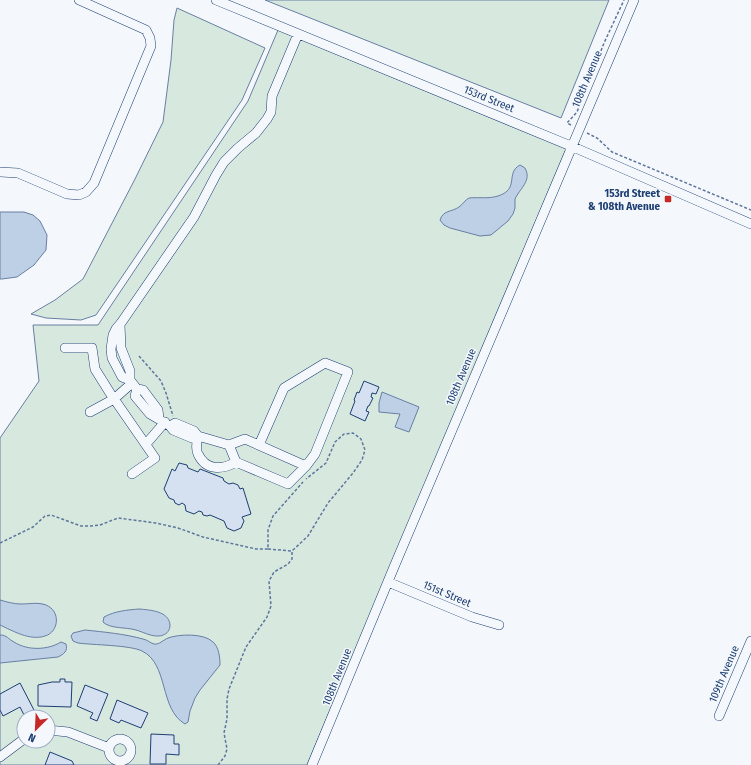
<svg xmlns="http://www.w3.org/2000/svg" width="751" height="765" viewBox="0 0 751 765" font-family="'Fira Sans Condensed',sans-serif">
<rect width="100%" height="100%" fill="#f4f7fb"/>
<path fill="#d7e8df" stroke="#687fa3" fill-rule="evenodd" d="M265,0H609L561,118Z
M177,8L265,48L242,100L96,315L81,320L46,318L31,314L55,300L83,279L135,179L163,122L171,60L174,20Z
M278,30L566,149L307,765H0V438L39,381L33,325H98L248,101ZM24,717H48V741H24Z"/>
<path fill="#bed0e5" stroke="#687fa3" d="M520,165L525,168C532,181 520,188 515,199V208L513,214L508,221L491,235L480,236L450,228L444,225L440,220C443,210 452,212 459,207C463,204 465,200 469,198C479,197 488,199 498,196C520,189 505,173 520,165Z
M0,212H24L33,215L40,221L47,235L46,250L34,265L17,277L2,279H0Z
M382,392L419,407L409,432L395,427L400,414L379,412V403Z
M0,600C7,602 14,604 21,604C30,604 38,602 46,605C61,611 59,632 45,636C30,641 13,631 0,625Z
M139,609C150,610 169,611 170,625C170,630 167,634 163,635C162,636 159,636 157,636C150,636 143,632 136,630C126,627 110,629 103,622L104,617C115,611 127,610 139,609Z
M85,630C104,632 125,634 143,639C148,640 150,643 154,644C159,645 163,640 168,638C179,634 204,633 213,642C219,647 220,658 220,665L200,690L195,698L190,711L188,722L185,724C159,709 169,664 142,651C130,645 92,645 78,643L73,641L71,636L73,633Z
M0,635C7,635 8,639 14,642C28,651 48,650 61,642L66,644C68,651 64,654 58,657L0,663Z"/>
<path fill="#d5e0f0" stroke="#1d3f73" d="M364,381L379,387L376,394L372,393L371,397L373,398L369,406H368L366,411L369,412L365,421L350,414L355,401L354,400L357,392L359,393Z
M179,463L187,465L188,468L198,472L200,469L223,478L224,481L229,484L233,483L238,485L240,489L243,488L251,514L242,517L244,521L241,528L234,531L227,528L224,521L210,515L207,516L203,515L202,512L199,511L194,514L186,511L185,505L182,503L179,505L175,503L174,500L169,498L164,489L172,469L175,471Z
M60,679H65V682H72L71,707L38,706V685L52,682H60Z
M20,683L35,712L25,717L20,707L3,716L0,710V694Z
M85,685L108,694L97,721L90,718L93,713L77,706Z
M117,700L148,713L141,728L121,720L119,723L110,719Z
M151,734L174,735V744H179V755L166,754V764H150Z
M50,752L72,761L74,765H45Z"/>
<g fill="none" stroke-linecap="round" stroke-linejoin="round">
<g stroke="#1d3f73" stroke-width="10">
<path id="minor" d="M216,0L571,146L751,224
M0,172L18,173L67,194L79,195L86,192L94,183L151,46L150,38L146,30L79,0
M120,325L121,348L130,371V380
M65,348H92L95,369L110,393L155,458L132,474
M137,389L135,396L150,414L170,426L173,430L192,438L198,436
M90,412L114,399L132,383
M159,418L158,410L143,390L137,389L130,380L122,377L112,358L111,349L113,335L116,329L121,323L194,217L216,175L224,162L238,148L256,133L267,119L271,112L272,96L298,34
M170,426L175,423L194,431L198,436L229,445L245,439L306,466L315,454L348,372L325,363L284,388L259,445
M198,436C197,441 195,449 198,454C206,471 222,470 236,462
M146,444L165,422
M229,445L236,462L288,484L306,466
M388,582L472,617L499,625
M719,716L751,641
M48,730L68,732L109,748
M109 750a11 11 0 1 1 22 0a11 11 0 1 1-22 0Z
M0,757L24,739
M312,765L394,567L634,0"/>
</g>
<path stroke="#5e769c" stroke-width="1.5" stroke-dasharray="3 2" stroke-linecap="butt" d="M571,125L567,123L577,112L604,43L624,0
M587,133L597,138L612,152L751,210
M139,356L161,381L166,393L173,416
M0,543L33,527L45,516L51,515L81,526H90L100,525L118,518L156,523L178,528L203,537L256,549H268V530L273,516L303,482
M268,549L292,551
M218,765L225,756L227,749L224,733L227,719V699L229,689L246,647L267,617L271,606L269,581L274,572L288,564L292,559V551L308,536L328,503L353,473L362,460L365,450L361,439L353,433L344,434L335,442L326,463L306,479"/>
<use href="#minor" stroke="#f4f7fb" stroke-width="9"/>
</g>
<rect fill="#c62828" stroke="#f4f7fb" stroke-width="1.5" x="664" y="195" width="8" height="8" rx="2"/>
<g text-anchor="middle" dominant-baseline="central" stroke-width="3" stroke-linejoin="round" paint-order="stroke">
<g font-size="11" fill="#1d3f73" stroke="#f4f7fb">
<text transform="translate(587 79) rotate(-67)">108th Avenue</text>
<text transform="translate(489 99) rotate(22)">153rd Street</text>
<text transform="translate(461 377) rotate(-67)">108th Avenue</text>
<text transform="translate(447 594) rotate(23)">151st Street</text>
<text transform="translate(724 674) rotate(-67)">109th Avenue</text>
<text transform="translate(337 677) rotate(-68)">108th Avenue</text>
</g>
<g font-size="11" font-weight="bold" fill="#1d3f73" stroke="#f4f7fb" text-anchor="end">
<text x="660" y="193">153rd Street<tspan x="660" dy="13">&amp; 108th Avenue</tspan></text>
</g>
</g>
<g transform="translate(36 729) rotate(204)"><circle r="19" fill="#f4f7fb" stroke="#9eadc5"/>
<path d="M0-3L7 15L0 10L-7 15Z" fill="#c62828"/>
<text y="-6" font-size="11" font-weight="bold" text-anchor="middle" fill="#1d3f73">N</text>
</g>
</svg>
